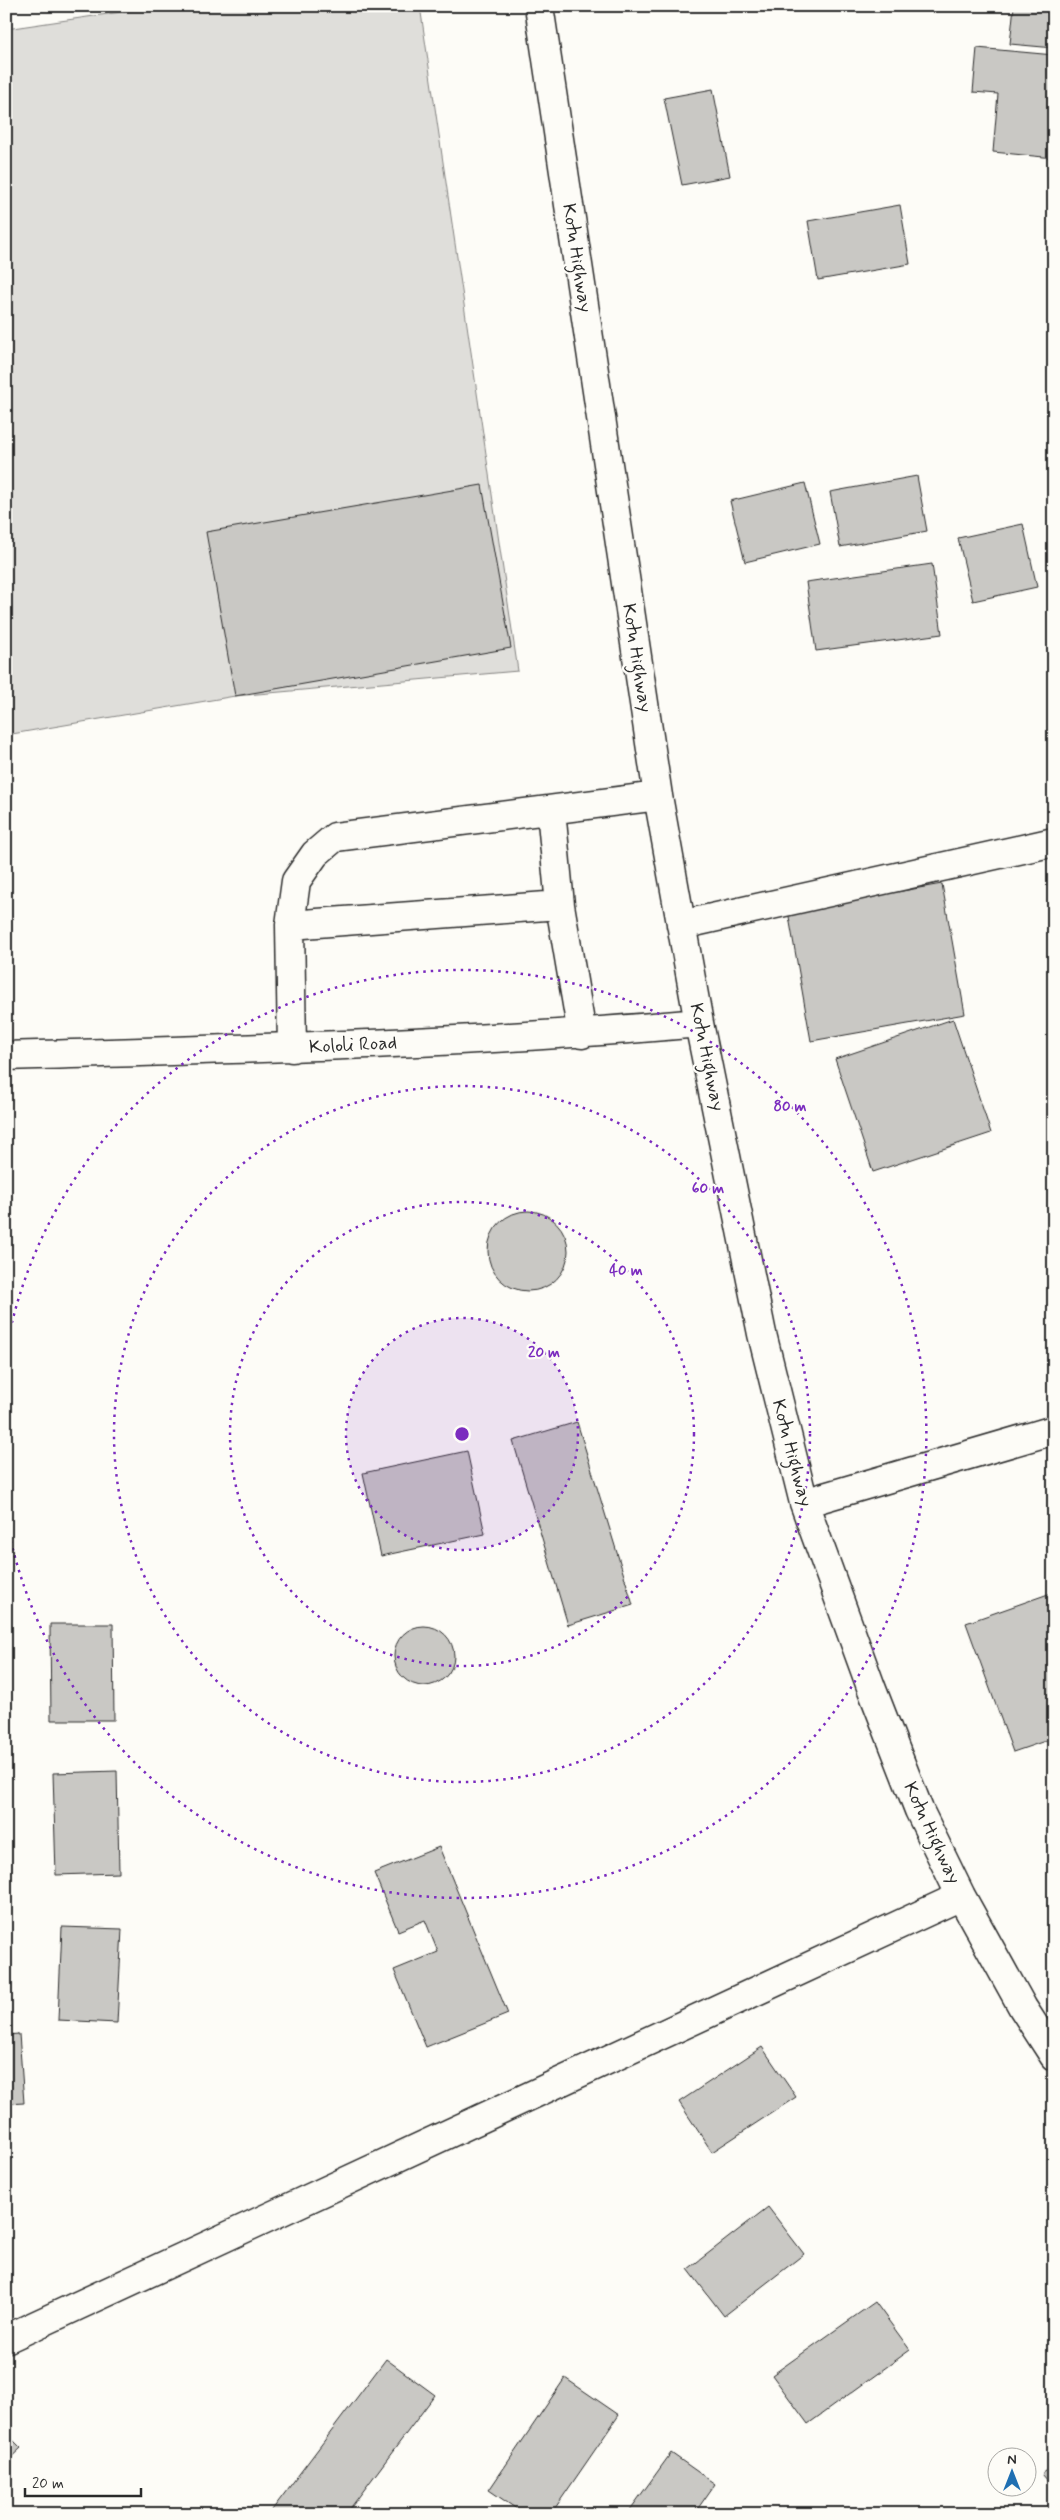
<svg xmlns="http://www.w3.org/2000/svg" width="1060" height="2520" viewBox="0 0 1060 2520" font-family="Mynerve,sans-serif">
<rect width="100%" height="100%" fill="#fdfcf7"/>
<filter id="ink" filterUnits="userSpaceOnUse"><feTurbulence type="fractalNoise" baseFrequency=".02" numOctaves="2"/><feDisplacementMap in="SourceGraphic" scale="10" xChannelSelector="R" yChannelSelector="G"/><feConvolveMatrix kernelMatrix="1 2 1 2 8 2 1 2 1" color-interpolation-filters="sRGB"/></filter>
<g filter="url(#ink)">
<path fill="#dfdeda" stroke="#858482" d="M162,6H420L518,671L235,696L6,735V29Z"/>
<path fill="#c9c8c4" stroke="#2b2b2b" d="M1014,6H1054V48L1010,44Z
M977,48L1054,55V158L993,152L998,94L973,92Z
M713,89L730,176L682,185L664,98Z
M900,205L910,264L818,280L808,221Z
M917,476L927,531L840,547L830,492Z
M805,483L820,544L745,562L730,501Z
M482,485L511,648L235,696L206,532Z
M1023,524L1037,587L973,601L958,538Z
M932,564L942,634L816,651L806,582Z
M942,884L965,1014L811,1041L788,911Z
M953,1019L991,1133L873,1172L835,1059Z
M488 1251a40 40 0 1 1 80 0a40 40 0 1 1-80 0Z
M577,1422L633,1605L568,1625L513,1441Z
M467,1451L485,1534L381,1556L363,1473Z
M1054,1592V1738L1013,1752L966,1623Z
M50,1624H113L114,1720H51Z
M394 1656a30 30 0 1 1 60 0a30 30 0 1 1-60 0Z
M117,1771L119,1873L56,1875L53,1773Z
M439,1847L508,2014L426,2047L394,1970L438,1952L425,1920L398,1931L374,1873Z
M62,1927L122,1929L117,2023L58,2020Z
M19,2034L24,2103L6,2104V2035Z
M762,2047L796,2097L712,2152L679,2102Z
M768,2207L804,2254L724,2316L688,2269Z
M875,2302L910,2350L808,2424L772,2375Z
M386,2359L435,2395L346,2514H269Z
M565,2378L619,2415L551,2514H524L489,2490Z
M6,2433L21,2448L6,2462Z
M671,2453L715,2484L694,2514H627Z
M1054,2465V2488L1042,2474Z"/>
<g fill="none" stroke-linecap="round" stroke-linejoin="round">
<g stroke="#2b2b2b" stroke-width="31">
<path id="minor" d="M539,6L658,796L699,1023L762,1334L804,1503L871,1687L919,1810L961,1896L1023,2008L1054,2056
M551,810L560,905
M290,925L560,905L582,1034
M681,925L1054,842
M292,1048L290,925L296,881L315,854L335,837L658,796
M6,1056C237,1049 469,1044 699,1023
M804,1503L1054,1430
M6,2339L961,1896"/>
</g>
<use href="#minor" stroke="#fdfcf7" stroke-width="28"/>
</g>
</g>
<circle cx="462" cy="1434" r="116" fill="#7b2cbf" fill-opacity=".12"/>
<g fill="none" stroke="#7b2cbf" stroke-width="2.5" stroke-dasharray="2.5 5">
<circle cx="462" cy="1434" r="116"/>
<circle cx="462" cy="1434" r="232"/>
<circle cx="462" cy="1434" r="348"/>
<path d="M7 1345A464 464 0 1 1 7 1523"/>
</g>
<g text-anchor="middle" dominant-baseline="central" stroke-width="4.5" stroke-linejoin="round" paint-order="stroke">
<g font-size="19" fill="#2b2b2b" stroke="#fdfcf7">
<text transform="translate(577 258) rotate(81)">Kotu Highway</text>
<text transform="translate(637 658) rotate(81)">Kotu Highway</text>
<text transform="translate(353 1045) rotate(-3)">Kololi Road</text>
<text transform="translate(707 1057) rotate(78)">Kotu Highway</text>
<text transform="translate(792 1453) rotate(75)">Kotu Highway</text>
<text transform="translate(932 1833) rotate(65)">Kotu Highway</text>
</g>
</g>
<circle cx="462" cy="1434" r="8" fill="#7b2cbf" stroke="#fdfcf7" stroke-width="2.5"/>
<g font-size="15" text-anchor="middle" font-weight="bold" fill="#7b2cbf" stroke="#fdfcf7" stroke-width="4.5" stroke-linejoin="round" paint-order="stroke">
<text x="790" y="1111">80 m</text>
<text x="708" y="1193">60 m</text>
<text x="626" y="1275">40 m</text>
<text x="544" y="1357">20 m</text>
</g>
<rect width="1060" height="2520" fill="none" stroke="#fdfcf7" stroke-width="25"/>
<rect x="12" y="12" width="1035" height="2495" fill="none" stroke="#2b2b2b" stroke-width="2" filter="url(#ink)"/>
<g transform="translate(1012 2472)"><circle r="24" fill="#fdfcf7" stroke="#a9a8a5"/>
<path d="M0-4L9 19L0 12L-9 19Z" fill="#1f6fb2"/>
<text y="-8" font-size="14" font-weight="bold" text-anchor="middle" fill="#2b2b2b">N</text>
</g>
<path d="M25 2488v8h116v-8" fill="none" stroke="#2b2b2b" stroke-width="2.5"/>
<text x="32" y="2488" font-size="15" fill="#2b2b2b" stroke="#fdfcf7" stroke-width="4" paint-order="stroke">20 m</text>
</svg>
